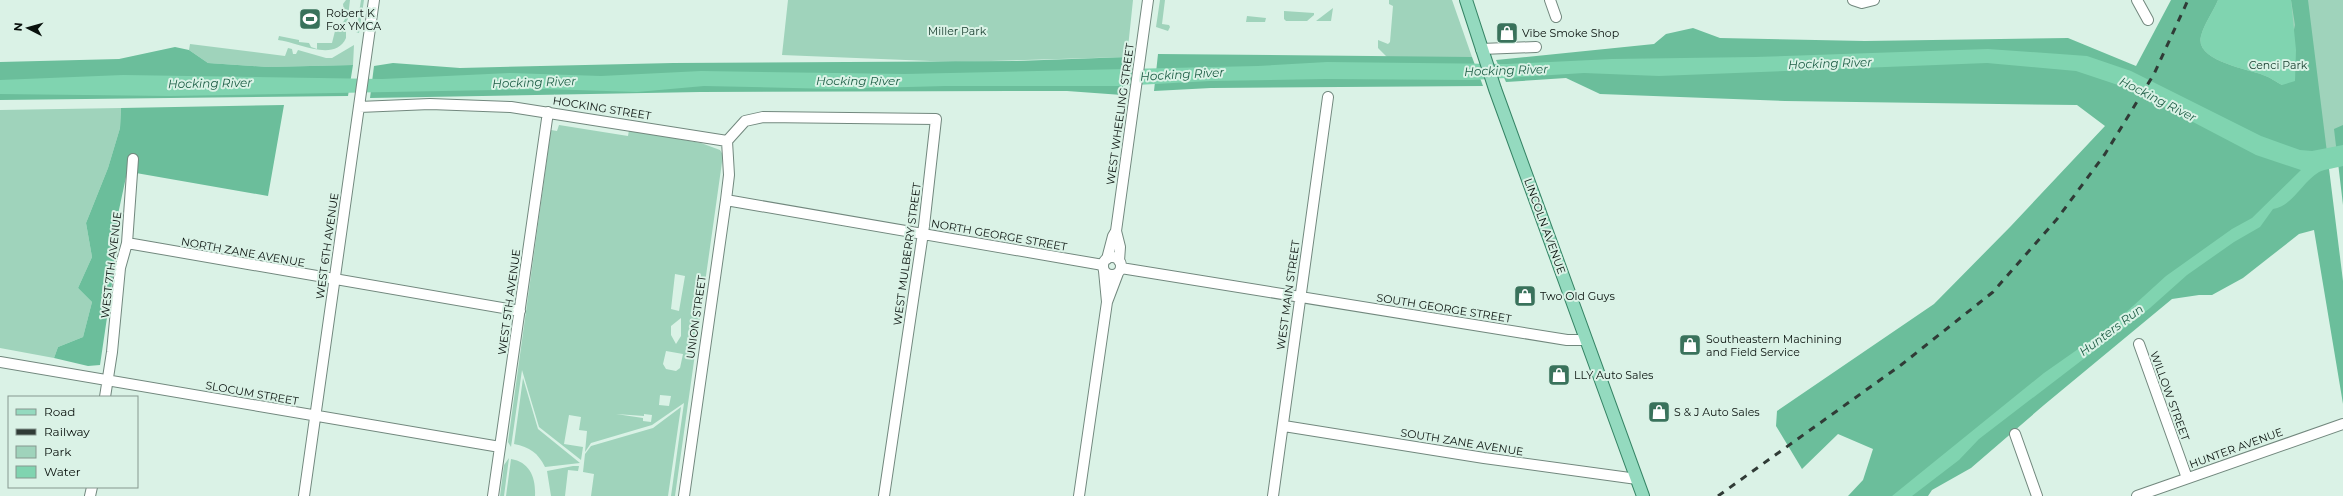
<svg xmlns="http://www.w3.org/2000/svg" width="2343" height="496" viewBox="0 0 2343 496" font-family="Montserrat,sans-serif">
<rect width="100%" height="100%" fill="#daf2e6"/>
<path fill="#9fd3bb" fill-rule="evenodd" d="M346,0H350L347,25L342,24L345,19L343,4Z
M361,0H364L359,33L356,32Z
M788,0H1133L1127,57L955,62L782,55Z
M1160,0H1165L1162,24L1169,25L1170,27L1168,31L1156,27Z
M1389,0H1452L1472,57H1387L1378,48V40L1388,44L1390,42L1393,6L1389,4Z
M2215,0H2343V164L2168,95Z
M1333,8L1331,21H1316Z
M1284,11L1314,13V15L1307,21H1286L1284,19Z
M1247,16L1266,18L1265,22H1246Z
M336,27L346,29V38C335,63 297,42 278,40L279,36L299,40V42L309,43L311,47L317,49V43H332Z
M190,44L285,56L288,48L292,49L293,54H296L298,50L326,58H332L354,45L353,65L268,67L208,63L189,50Z
M121,108L120,128L108,168L86,223L92,257L78,288L92,302L83,337L58,347L54,358L0,348V110Z
M559,125L628,136L629,130L701,143L720,150L723,155L675,496H671L684,403L652,425L591,443L585,452L587,431L579,430L581,417L569,415L564,444L583,447L581,460L539,427L522,370L511,447L508,442L551,130L557,131ZM675,274L685,276L679,311L671,309ZM681,318V336L676,344L671,335V326ZM666,351L683,354L680,368L676,371L666,369L663,364ZM660,395L671,396L669,406L659,405ZM616,414L644,416V414L652,415L651,422L643,421V418Z
M523,378L538,429L580,463L545,467C538,453 530,447 514,444Z
M681,407L668,496H591L594,474L583,472L585,454L591,446L653,428Z
M509,458L504,496H500L504,465Z
M511,459C530,462 536,478 535,496H506Z
M573,466H579L578,471L568,470L565,496H551L547,471Z"/>
<path fill="#6bbe9b" d="M2171,0H2218C2213,12 2204,24 2201,36C2194,61 2248,69 2263,75C2270,77 2276,82 2282,85L2295,25L2291,0H2308L2343,281V404L2314,230L2299,234L2243,278L2212,295H2199L2172,299L2044,405L1971,468L1932,490L1928,496H1848L1863,480L1873,449L1838,434L1802,469L1776,426L1777,411L1934,304L2010,227L2105,126L2077,105L1785,101L1600,94L1566,78L1506,82L1496,60L1654,44L1666,34L1693,28L1720,38L1865,41L2068,38L2136,66Z
M175,47L189,50L208,63L268,67L353,65L348,96L0,100V62L119,59Z
M1158,54L1472,57L1483,86L1211,88L1154,91Z
M1127,57L1122,95L1067,91H1011L700,92L370,98L374,66L393,63L460,68L673,63L1016,61Z
M284,105L268,196L136,173L126,177L117,219L114,270L100,365L88,366L54,358L58,347L83,337L92,302L78,288L92,257L86,223L108,168L120,128L121,108Z
M2343,125V205L2334,129Z"/>
<path fill="#80d4b0" d="M2218,0H2291L2296,50L2295,81L2282,85C2276,82 2270,77 2263,75C2248,69 2194,61 2201,36C2204,24 2213,12 2218,0Z
M1988,49L2087,56L2131,71L2261,136L2300,150L2312,151L2343,145V166C2336,168 2325,169 2319,172C2302,182 2293,206 2273,209L2260,227L2234,242L2187,275L2150,308L1979,439L1959,460L1912,496H1892L2044,373L2111,326L2166,276L2232,229L2252,218L2301,170L2256,155L2130,89L2076,71L1987,63L1659,76L1584,73L1472,80L1326,79L1210,81L1118,86H945L835,89L704,86L637,92L545,89L170,96L0,94V80L123,75L382,79L510,73L601,76L701,71L905,74L1258,66L1327,62L1507,64L1612,59L1755,57Z"/>
<g fill="none" stroke-linecap="round" stroke-linejoin="round">
<g stroke="#72887e" stroke-width="12">
<path id="minor" d="M1550,0L1556,17
M1853,0L1862,3L1874,0
M2137,0L2148,20
M1481,49L1536,47
M359,107L430,104L511,107L727,141
M727,141L745,121L763,117L936,119L924,226L884,496
M726,200L1103,265
M1116,231L1120,247L1119,261
M127,243L520,311
M1103 266a9 9 0 1 1 18 0a9 9 0 1 1-18 0Z
M1107,259L1113,236L1116,231L1148,0
M1121,268L1567,340H1586
M1104,271L1107,302
M2139,344L2187,478
M0,362L500,447
M105,397L112,352L120,268L127,243L133,159
M1284,426L1484,458L1637,479
M2015,434L2037,496
M90,496L92,487
M304,496L374,0
M493,496L548,112
M684,496L726,200L729,175L727,141
M1079,496L1107,302L1118,273
M1273,496L1328,97
M2137,496L2343,424"/>
</g>
<g stroke="#358465" stroke-width="14">
<path id="major" d="M1466,0L1495,89L1643,496"/>
</g>
<use href="#minor" stroke="#fff" stroke-width="10"/>
<use href="#major" stroke="#94dabf" stroke-width="12"/>
<path stroke="#303b36" stroke-width="3" stroke-dasharray="7 7" stroke-linecap="butt" d="M1718,496L1901,365L1993,292L2057,219L2105,154L2154,74L2188,0"/>
</g>
<defs>
<g id="stadium-square" transform="scale(1.15)"><rect x="-9" y="-9" width="18" height="18" rx="4" fill="#39725b" stroke="#daf2e6"/><path d="M0-5a6.5 5 0 1 0 0 10a6.5 5 0 1 0 0-10ZM-3.5-1.8h7v3.6h-7Z" fill="#fff"/></g>
<g id="shop-square" transform="scale(1.15)"><rect x="-9" y="-9" width="18" height="18" rx="4" fill="#39725b" stroke="#daf2e6"/><path d="M-5-2.5h2.3a2.7 3.5 0 0 1 5.4 0H5L5.5 6h-11ZM-1.5-2.5h3a1.5 2.3 0 0 0-3 0Z" fill="#fff"/></g>
</defs>
<g fill-rule="evenodd">
<use href="#stadium-square" x="310" y="19"/>
<use href="#shop-square" x="1507" y="33"/>
<use href="#shop-square" x="1525" y="296"/>
<use href="#shop-square" x="1690" y="345"/>
<use href="#shop-square" x="1559" y="375"/>
<use href="#shop-square" x="1659" y="412"/>
</g>
<g text-anchor="middle" dominant-baseline="central" stroke-width="4" stroke-linejoin="round" paint-order="stroke">
<g font-size="11" fill="#09110d" stroke="#daf2e6" text-anchor="start">
<text x="326" y="13">Robert K<tspan x="326" dy="13">Fox YMCA</tspan></text>
<text x="1522" y="33">Vibe Smoke Shop</text>
<text x="1540" y="296">Two Old Guys</text>
<text x="1706" y="339">Southeastern Machining<tspan x="1706" dy="13">and Field Service</tspan></text>
<text x="1574" y="375">LLY Auto Sales</text>
<text x="1674" y="412">S &amp; J Auto Sales</text>
</g>
<g font-size="11" fill="#163b2c" stroke="#daf2e6">
<text x="957" y="31">Miller Park</text>
<text x="2278" y="65">Cenci Park</text>
</g>
<g font-size="11" fill="#09110d" stroke="#daf2e6">
<text transform="translate(602 108) rotate(9)">HOCKING STREET</text>
<text transform="translate(1120 114) rotate(-82)">WEST WHEELING STREET</text>
<text transform="translate(1545 226) rotate(70)">LINCOLN AVENUE</text>
<text transform="translate(999 235) rotate(10)">NORTH GEORGE STREET</text>
<text transform="translate(327 246) rotate(-82)">WEST 6TH AVENUE</text>
<text transform="translate(243 252) rotate(10)">NORTH ZANE AVENUE</text>
<text transform="translate(907 254) rotate(-82)">WEST MULBERRY STREET</text>
<text transform="translate(111 265) rotate(-83)">WEST 7TH AVENUE</text>
<text transform="translate(1288 295) rotate(-82)">WEST MAIN STREET</text>
<text transform="translate(509 302) rotate(-82)">WEST 5TH AVENUE</text>
<text transform="translate(1444 308) rotate(9)">SOUTH GEORGE STREET</text>
<text transform="translate(696 317) rotate(-82)">UNION STREET</text>
<text transform="translate(252 393) rotate(10)">SLOCUM STREET</text>
<text transform="translate(2170 396) rotate(70)">WILLOW STREET</text>
<text transform="translate(1462 442) rotate(9)">SOUTH ZANE AVENUE</text>
<text transform="translate(2236 448) rotate(-20)">HUNTER AVENUE</text>
</g>
<g font-size="12" font-style="italic" fill="#1e5e46" stroke="#daf2e6">
<text transform="translate(1830 63) rotate(-2)">Hocking River</text>
<text transform="translate(1506 70) rotate(-2)">Hocking River</text>
<text transform="translate(1182 74) rotate(-3)">Hocking River</text>
<text x="858" y="80">Hocking River</text>
<text transform="translate(534 82) rotate(-2)">Hocking River</text>
<text transform="translate(210 83) rotate(-1)">Hocking River</text>
<text transform="translate(2158 99) rotate(27)">Hocking River</text>
<text transform="translate(2111 330) rotate(-37)">Hunters Run</text>
</g>
</g>
<rect x="8" y="396" width="130" height="92" fill="#daf2e6" stroke="#86988f"/>
<rect x="16" y="409" width="20" height="6" fill="#94dabf" stroke="#86988f"/>
<text x="44" y="416" font-size="12" fill="#09110d">Road</text>
<rect x="16" y="429" width="20" height="6" fill="#303b36" stroke="#86988f"/>
<text x="44" y="436" font-size="12" fill="#09110d">Railway</text>
<rect x="16" y="446" width="20" height="12" fill="#9fd3bb" stroke="#86988f"/>
<text x="44" y="456" font-size="12" fill="#09110d">Park</text>
<rect x="16" y="466" width="20" height="12" fill="#80d4b0" stroke="#86988f"/>
<text x="44" y="476" font-size="12" fill="#09110d">Water</text>
<g transform="translate(28 28) rotate(276)" stroke="#daf2e6" stroke-width="3" paint-order="stroke">
<path d="M0-3L7 15L0 10L-7 15Z" fill="#09110d"/>
<text y="-6" font-size="11" font-weight="bold" text-anchor="middle" fill="#09110d">N</text>
</g>
</svg>
